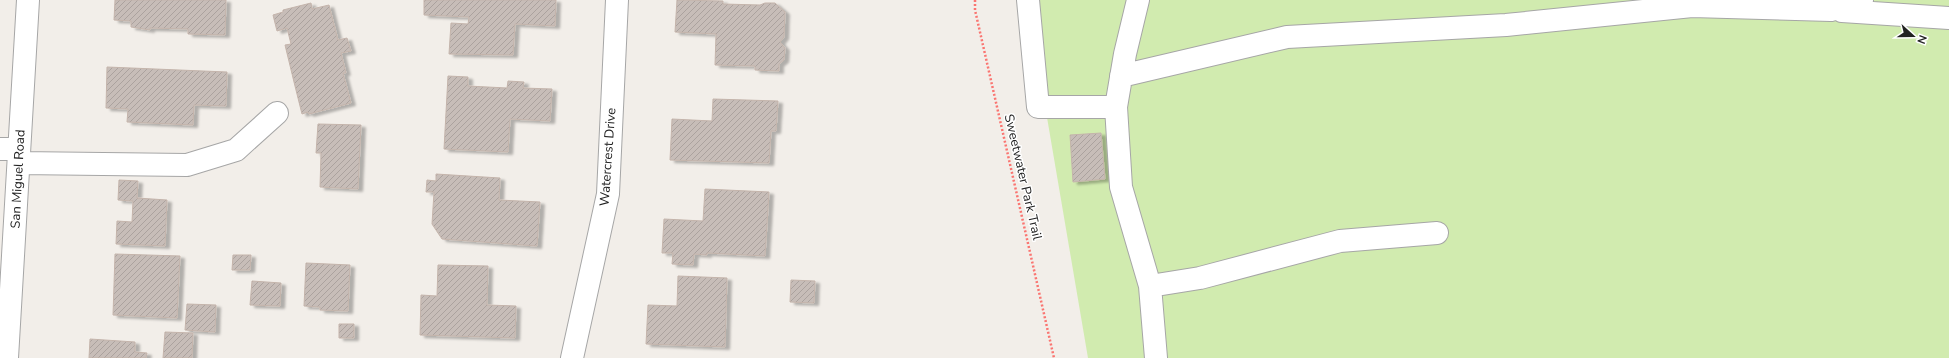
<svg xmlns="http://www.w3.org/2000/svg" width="1949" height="358" viewBox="0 0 1949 358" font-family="'Nunito Sans',sans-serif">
<defs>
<pattern id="building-hatch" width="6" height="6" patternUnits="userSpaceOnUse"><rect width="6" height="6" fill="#c7bdb8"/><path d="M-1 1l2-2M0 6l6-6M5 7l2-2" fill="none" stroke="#aba29e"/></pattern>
<filter id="shadow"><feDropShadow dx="4.5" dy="2.5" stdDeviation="1" flood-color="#0004"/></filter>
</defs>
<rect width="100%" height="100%" fill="#f2eee9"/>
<path fill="#d1ebaf" d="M1027,0H1949V358H1088Z"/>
<path fill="url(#building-hatch)" stroke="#c4b4ab" filter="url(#shadow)" d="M115,0H226L225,35L188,34V29L150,28V30L131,27V21L114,20Z
M424,0H556L555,26L515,24L513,55L449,54L451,23L468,24L469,17L424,15Z
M677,0L723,1V4L760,5L765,3H775L785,12L784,37L780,42L785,48L784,60L779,64V71L755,70V66L715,65L716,34L675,32Z
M311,3L312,9L329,5L338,40L347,38L351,51L341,53L346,73H343L351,103L309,114L308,112L302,114L294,82L285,45L291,44L287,28L277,31L273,15L283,12V10Z
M107,67L227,72L226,106L194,105L193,125L127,122L128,109L106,108Z
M448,76L468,77V86L507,88L508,81L524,82L523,88L552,89L550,121L510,119L508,152L444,149Z
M713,99L778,101L776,131H771L769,163L670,160L672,119L712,121Z
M318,124L361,125L358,189L320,187L321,153H316Z
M1101,133L1105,179L1073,182L1070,135Z
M436,174L500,178L499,200L540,202L537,246L442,239L432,224L434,192H426L427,180L436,181Z
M119,180L138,181L137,198L167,200L165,246L116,244L117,221L132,222L133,201L118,200Z
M705,189L769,192L765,256L707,253V255L694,254L693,265L672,264L673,253H662L664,219L703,221Z
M115,254L180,256L177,318L113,315Z
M233,255H251L250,270H232Z
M306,263L350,265L348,311L320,310V307L304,306Z
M438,265L488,266L487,305L516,306L515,338L420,335L421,295L437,296Z
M678,276L727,278L725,347L646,344L648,305L677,306Z
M791,280L815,281L814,303L790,302Z
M252,281L281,283L280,306L250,305Z
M187,304L216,305L215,332L185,330Z
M339,324H354V338H339Z
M165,332L193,333L192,358H163Z
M90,339L135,342V352L147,353L146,358H89Z"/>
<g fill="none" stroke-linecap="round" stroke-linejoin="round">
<g stroke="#a6a6a6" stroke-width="24">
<path id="minor" d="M1028,0L1038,107H1116
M1138,0L1125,54L1116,107L1121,187L1150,286L1156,358
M1842,11L1949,18
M1121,76L1287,37L1506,25L1692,6L1831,10L1862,0
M0,149H19
M19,163L187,165L236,150L277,113
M1150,286L1200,278L1340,241L1437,233
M7,358L28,0
M572,358L608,194L617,0"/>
</g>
<path stroke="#fa7571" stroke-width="2.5" stroke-dasharray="2 2" stroke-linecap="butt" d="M975,0V10L1054,358"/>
<use href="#minor" stroke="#fff" stroke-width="22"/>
</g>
<g text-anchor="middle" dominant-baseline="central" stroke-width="3" stroke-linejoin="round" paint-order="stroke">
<g font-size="13" fill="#222" stroke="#fff">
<text transform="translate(608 157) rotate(-86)">Watercrest Drive</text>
<text transform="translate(1023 177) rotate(77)">Sweetwater Park Trail</text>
<text transform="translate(18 179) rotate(-87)">San Miguel Road</text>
</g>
</g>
<g transform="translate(1913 36) rotate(111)" stroke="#ffffff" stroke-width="3" paint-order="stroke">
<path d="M0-3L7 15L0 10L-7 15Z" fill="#222222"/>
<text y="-6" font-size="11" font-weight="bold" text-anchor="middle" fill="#222222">N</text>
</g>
</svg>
